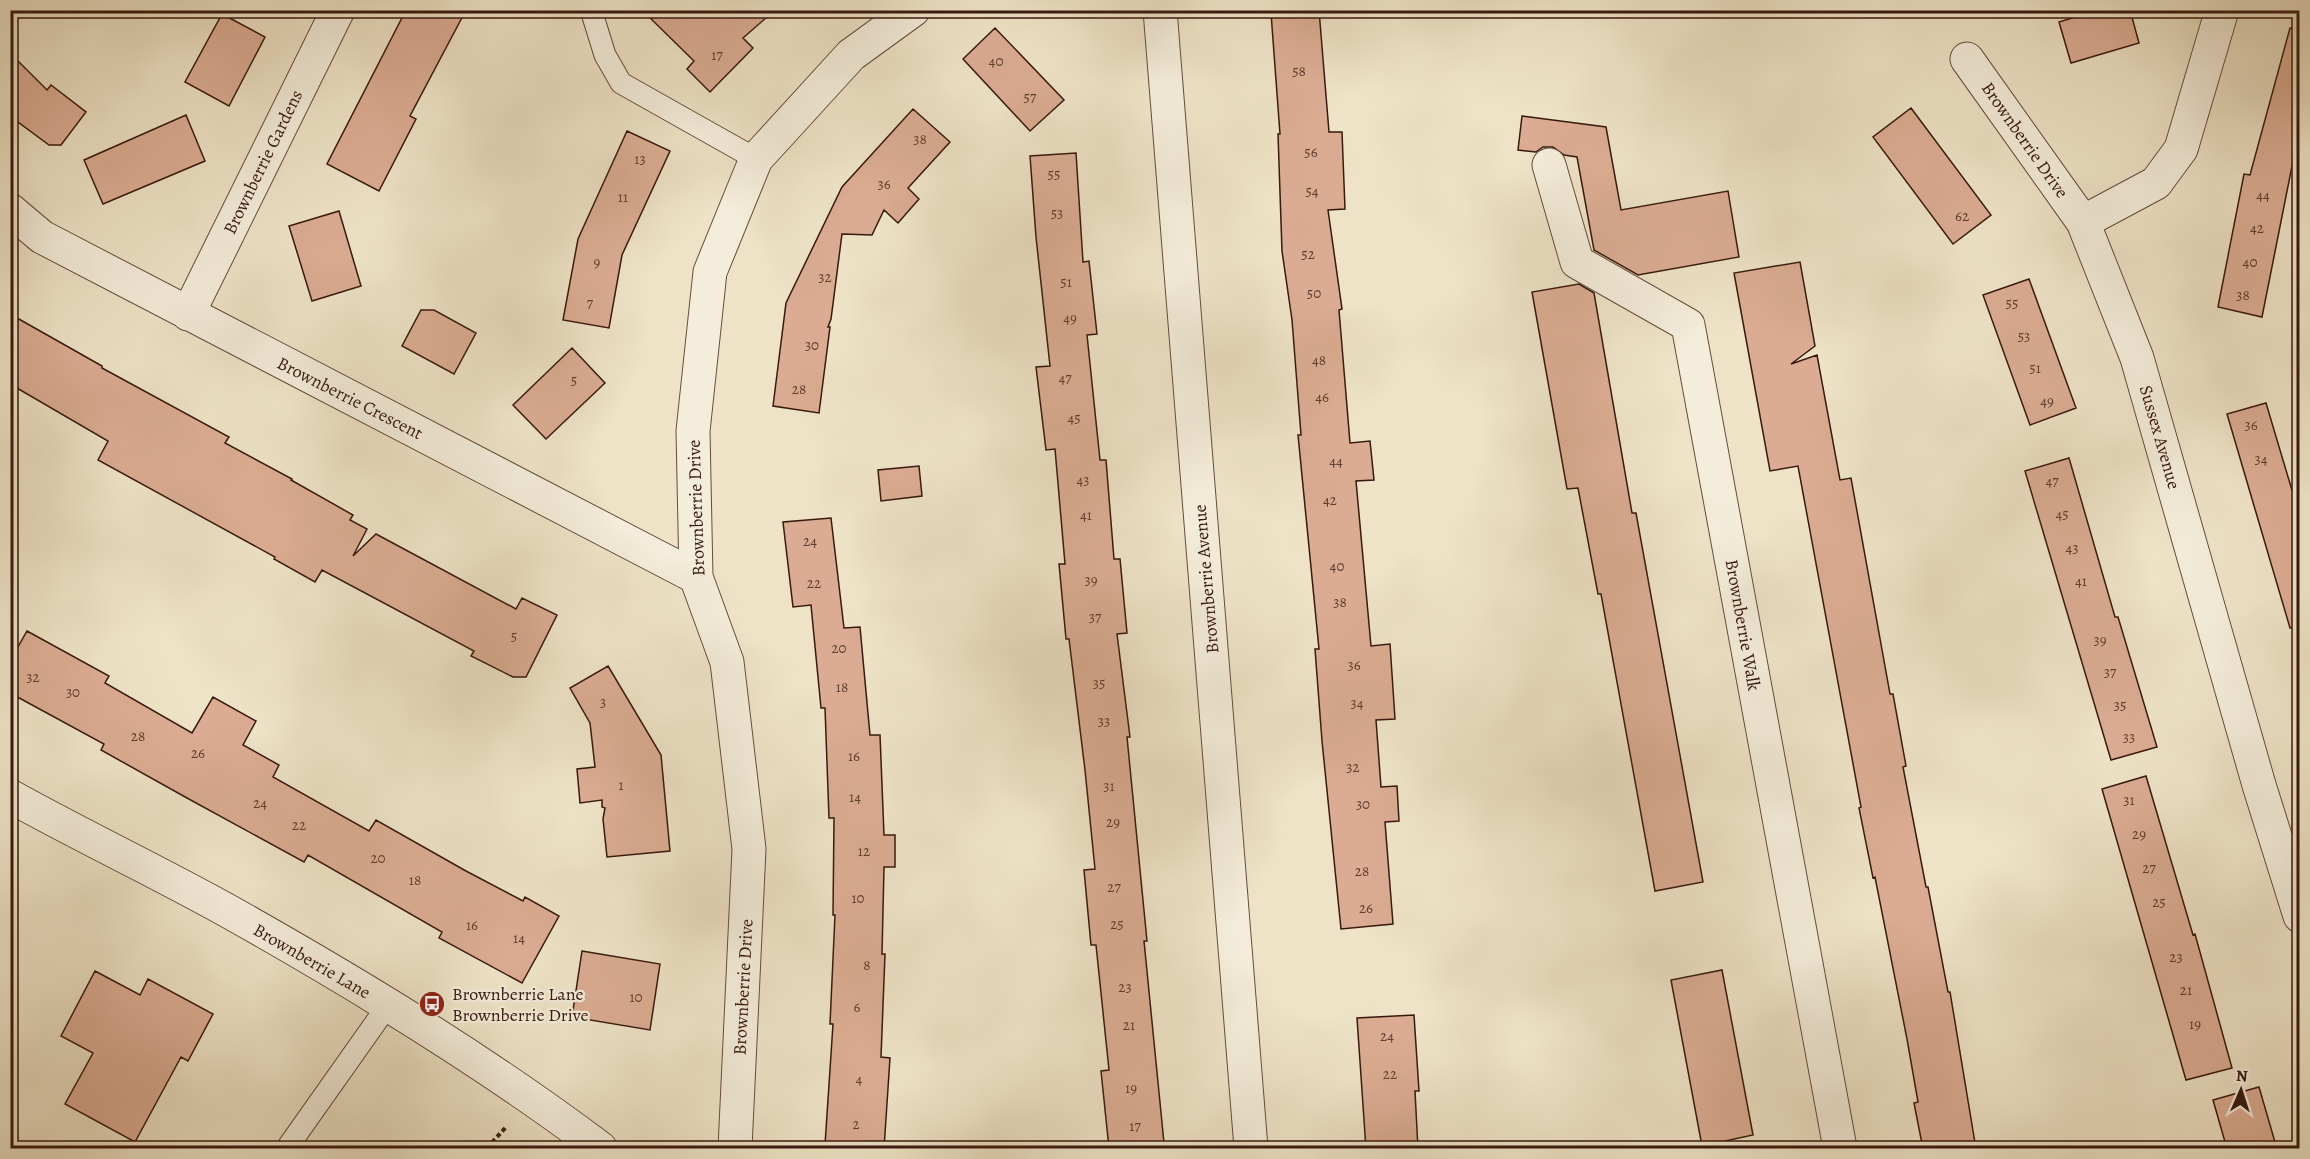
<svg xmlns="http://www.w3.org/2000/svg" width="2310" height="1159" viewBox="0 0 2310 1159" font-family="Alegreya,serif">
<rect width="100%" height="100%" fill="#eee3c7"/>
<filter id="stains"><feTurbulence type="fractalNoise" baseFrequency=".00333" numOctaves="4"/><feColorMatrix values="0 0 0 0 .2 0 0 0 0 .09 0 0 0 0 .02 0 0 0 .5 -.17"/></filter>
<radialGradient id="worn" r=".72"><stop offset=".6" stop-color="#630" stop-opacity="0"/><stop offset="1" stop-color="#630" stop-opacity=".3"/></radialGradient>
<path fill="#dbac93" stroke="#37190e" stroke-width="1.5" d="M406,10H466L410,116L416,119L379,191L327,164Z
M642,10H775L743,38L753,48L710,92L687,69L694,61Z
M1296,10H1319L1329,132H1342L1345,209L1328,210L1342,309L1339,310L1350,443L1370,441L1374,480L1356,481L1371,646L1390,644L1395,719L1376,720L1381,787L1397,786L1399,821L1385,822L1393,924L1341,929L1322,741L1315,649H1319L1298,435H1301L1292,320L1282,251L1278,134H1280L1271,13Z
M2098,10H2130L2139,43L2071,63L2059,22Z
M222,14L265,37L229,106L185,82Z
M995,28L1064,100L1030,131L963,59Z
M2290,28L2300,29V153L2295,151L2262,317L2218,307L2244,174L2250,175Z
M10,53L47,90L51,85L86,112L61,145H49L10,116Z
M1911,108L1991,215L1953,244L1873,137Z
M913,109L950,142L908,188L919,199L898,223L884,210L872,235L842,234L831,319L828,327H830L819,413L773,406L786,303L842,187Z
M186,115L205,161L103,204L84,160Z
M1522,116L1606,127L1621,210L1728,191L1739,257L1638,275L1594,250L1577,157L1564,155L1553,147H1543L1536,152L1518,150Z
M627,131L670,151L622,255L609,328L563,320L578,239Z
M1076,153L1083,262L1089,261L1097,334L1087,335L1100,460H1106L1114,559H1120L1127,633L1117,634L1130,737H1127L1147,941H1144L1164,1143L1109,1148L1101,1071L1109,1070L1096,945H1091L1084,870L1095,869L1085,770L1069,639H1066L1059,564H1065L1055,449L1046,450L1036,367L1050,366L1036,237L1030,156Z
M339,211L361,286L312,301L289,226Z
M1800,262L1815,346L1791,364L1817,355L1840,480L1851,478L1890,694H1893L1906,766L1903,767L1926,887H1928L1948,992H1950L1976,1149H1923L1914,1103L1918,1102L1907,1039L1875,877L1873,878L1859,808L1861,807L1798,466L1770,471L1734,273Z
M2029,279L2076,408L2030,425L1983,295Z
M1579,284L1594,293L1632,513H1636L1703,882L1655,891L1601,594H1598L1578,488L1567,489L1532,292Z
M421,310H434L476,333L454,374L402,346Z
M10,314L102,366V368L229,437L225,443L292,479L291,480L353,515L350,520L367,529L353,556L376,534L516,609L522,598L557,615L526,677H513L471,656L474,651L322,570L315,582L274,559L275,557L98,460L108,441L10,384Z
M572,348L605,383L546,439L513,405Z
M2266,403L2300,517V627L2290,628L2227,414Z
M2069,458L2115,617H2118L2157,747L2111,760L2025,471Z
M919,466L922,496L881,501L878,470Z
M831,518L844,628L860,627L870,735H880L884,835H895V867H884L882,954H885L881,1057L890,1058L884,1149L825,1145L833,1024H830L835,915H833L834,818H829L825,708H821L811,605L793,607L783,522Z
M27,631L109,676L105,683L192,733L213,697L256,721L243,745L279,765L273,777L369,831L376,820L466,871L523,901L525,897L559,916L522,983L439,938L442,932L308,855L304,862L187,798L101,750L104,744L10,693V661Z
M608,666L661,755L670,851L607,857L603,819L605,808L602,807V800L580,803L577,769L595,767L590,723L570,688Z
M2146,776L2193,935L2195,934L2232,1068L2186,1080L2102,789Z
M582,951L660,964L650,1030L572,1017Z
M1722,970L1753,1135L1702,1146L1671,980Z
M95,971L140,995L148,979L213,1014L188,1061L181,1057L135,1142L65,1104L93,1053L61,1036Z
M1414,1015L1419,1091H1415L1418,1149H1366L1357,1018Z
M2259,1087L2277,1149H2227L2213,1100Z"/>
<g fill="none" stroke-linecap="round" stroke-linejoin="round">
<g stroke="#654c3c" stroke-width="23">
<path id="service" d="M591,10L605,55L621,83L756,159
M287,1148L388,1005"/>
</g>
<g stroke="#654c3c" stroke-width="35">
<path id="minor" d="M1160,10L1251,1148
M2222,10L2181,149L2156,183L2083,222L2137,358L2259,785L2300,916
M1967,59L2083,222
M1549,165L1577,262L1688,325L1840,1148
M10,210L42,237L696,577
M188,314L338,10
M735,1148L749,849L727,662L696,577L693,431L710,272L756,159L851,55L913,10"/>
</g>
<g stroke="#654c3c" stroke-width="35">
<path id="tertiary" d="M10,796C82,836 156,871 228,911C356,983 483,1060 600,1148"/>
</g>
<path stroke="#37190e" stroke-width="4" stroke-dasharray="4.5 3" stroke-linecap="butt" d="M487,1148L506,1127"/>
<use href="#service" stroke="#f4eddb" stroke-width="21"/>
<use href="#minor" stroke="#f4eddb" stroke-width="33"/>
<use href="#tertiary" stroke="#f4eddb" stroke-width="33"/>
</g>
<defs>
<g id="bus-disc" transform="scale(1.35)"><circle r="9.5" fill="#8f2418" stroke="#f4eddb"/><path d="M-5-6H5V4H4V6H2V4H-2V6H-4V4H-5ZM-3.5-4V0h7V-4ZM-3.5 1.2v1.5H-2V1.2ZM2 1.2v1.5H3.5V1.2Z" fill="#fff"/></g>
</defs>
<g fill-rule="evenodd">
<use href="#bus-disc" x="432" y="1004"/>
</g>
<g text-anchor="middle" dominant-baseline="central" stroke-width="4.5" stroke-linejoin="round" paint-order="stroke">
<g font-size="15" fill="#603e2f">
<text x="717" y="55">17</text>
<text x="996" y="61">40</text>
<text x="1299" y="71">58</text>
<text x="1030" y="97">57</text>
<text x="920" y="139">38</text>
<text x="1311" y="152">56</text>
<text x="640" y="159">13</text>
<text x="1054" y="174">55</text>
<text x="884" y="184">36</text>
<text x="1312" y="191">54</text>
<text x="2263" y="195">44</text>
<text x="623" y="197">11</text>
<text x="1057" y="213">53</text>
<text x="1962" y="216">62</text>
<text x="2257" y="228">42</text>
<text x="1308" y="254">52</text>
<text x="597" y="262">9</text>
<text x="2250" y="262">40</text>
<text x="825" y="277">32</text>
<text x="1066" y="282">51</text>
<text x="1314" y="293">50</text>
<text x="2243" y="295">38</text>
<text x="590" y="303">7</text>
<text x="2012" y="303">55</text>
<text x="1070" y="318">49</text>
<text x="2024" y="336">53</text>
<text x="812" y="345">30</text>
<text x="1319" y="360">48</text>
<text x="2035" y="368">51</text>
<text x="1065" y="378">47</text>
<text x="574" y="380">5</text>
<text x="799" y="389">28</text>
<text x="1322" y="397">46</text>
<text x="2047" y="401">49</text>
<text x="1074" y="418">45</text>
<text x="2251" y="425">36</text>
<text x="2261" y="459">34</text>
<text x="1336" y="461">44</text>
<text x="1083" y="480">43</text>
<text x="2052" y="481">47</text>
<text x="1330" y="500">42</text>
<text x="2062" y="514">45</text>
<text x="1086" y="515">41</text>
<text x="810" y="541">24</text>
<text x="2072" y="548">43</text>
<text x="1337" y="566">40</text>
<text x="1091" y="580">39</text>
<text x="2081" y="581">41</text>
<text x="814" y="583">22</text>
<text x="1340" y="602">38</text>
<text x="1095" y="617">37</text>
<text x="514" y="636">5</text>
<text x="2100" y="640">39</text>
<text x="839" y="648">20</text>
<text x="1354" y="665">36</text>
<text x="2110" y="672">37</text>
<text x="33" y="677">32</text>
<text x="1099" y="683">35</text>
<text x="842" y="687">18</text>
<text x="73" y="692">30</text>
<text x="603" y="702">3</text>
<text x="1357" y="703">34</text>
<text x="2120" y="705">35</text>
<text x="1104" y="721">33</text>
<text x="138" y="736">28</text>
<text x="2129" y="737">33</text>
<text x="198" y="753">26</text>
<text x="854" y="756">16</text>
<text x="1353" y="767">32</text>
<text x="621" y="785">1</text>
<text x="1109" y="786">31</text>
<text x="855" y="797">14</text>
<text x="2129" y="800">31</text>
<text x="260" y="803">24</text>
<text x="1363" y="804">30</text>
<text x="1113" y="822">29</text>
<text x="299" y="825">22</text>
<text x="2139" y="834">29</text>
<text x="864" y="851">12</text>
<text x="378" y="858">20</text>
<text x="2149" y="868">27</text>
<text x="1362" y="871">28</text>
<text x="415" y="880">18</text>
<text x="1114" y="887">27</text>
<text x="858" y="898">10</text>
<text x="2159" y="902">25</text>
<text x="1366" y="908">26</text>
<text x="1117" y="924">25</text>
<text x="472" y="925">16</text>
<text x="519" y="938">14</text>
<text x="2176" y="957">23</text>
<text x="867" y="965">8</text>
<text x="1125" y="987">23</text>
<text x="2186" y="990">21</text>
<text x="636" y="997">10</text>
<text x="857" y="1007">6</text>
<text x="2195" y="1024">19</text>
<text x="1129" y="1025">21</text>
<text x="1387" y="1036">24</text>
<text x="1390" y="1074">22</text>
<text x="859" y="1079">4</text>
<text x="1131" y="1088">19</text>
<text x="856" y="1124">2</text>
<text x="1135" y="1126">17</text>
</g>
<g font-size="18" fill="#37190e" stroke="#f4eddb">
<text transform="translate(2025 140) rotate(55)">Brownberrie Drive</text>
<text transform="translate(263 162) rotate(-64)">Brownberrie Gardens</text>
<text transform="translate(350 398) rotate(27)">Brownberrie Crescent</text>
<text transform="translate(2160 437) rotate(74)">Sussex Avenue</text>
<text transform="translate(696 508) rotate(-92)">Brownberrie Drive</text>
<text transform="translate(1206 579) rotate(-95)">Brownberrie Avenue</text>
<text transform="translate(1743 625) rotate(80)">Brownberrie Walk</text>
<text transform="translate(312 961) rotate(30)">Brownberrie Lane</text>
<text transform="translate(743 987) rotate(-87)">Brownberrie Drive</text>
</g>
<g font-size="18" fill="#37190e" stroke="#f4eddb" text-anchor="start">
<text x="452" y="994">Brownberrie Lane<tspan x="452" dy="21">Brownberrie Drive</tspan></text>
</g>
</g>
<rect width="2310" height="1159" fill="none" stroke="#eee3c7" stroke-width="36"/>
<rect x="12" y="12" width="2286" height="1135" fill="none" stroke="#37190e" stroke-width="3"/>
<rect x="18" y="18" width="2274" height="1123" fill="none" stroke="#37190e" stroke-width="1.5"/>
<g transform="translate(2241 1090) rotate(3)" stroke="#f4eddb" stroke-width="4.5" paint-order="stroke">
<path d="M0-4.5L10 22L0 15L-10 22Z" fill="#37190e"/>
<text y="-9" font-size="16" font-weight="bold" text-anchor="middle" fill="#37190e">N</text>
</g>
<rect width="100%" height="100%" filter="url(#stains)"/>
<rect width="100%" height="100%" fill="url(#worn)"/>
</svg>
